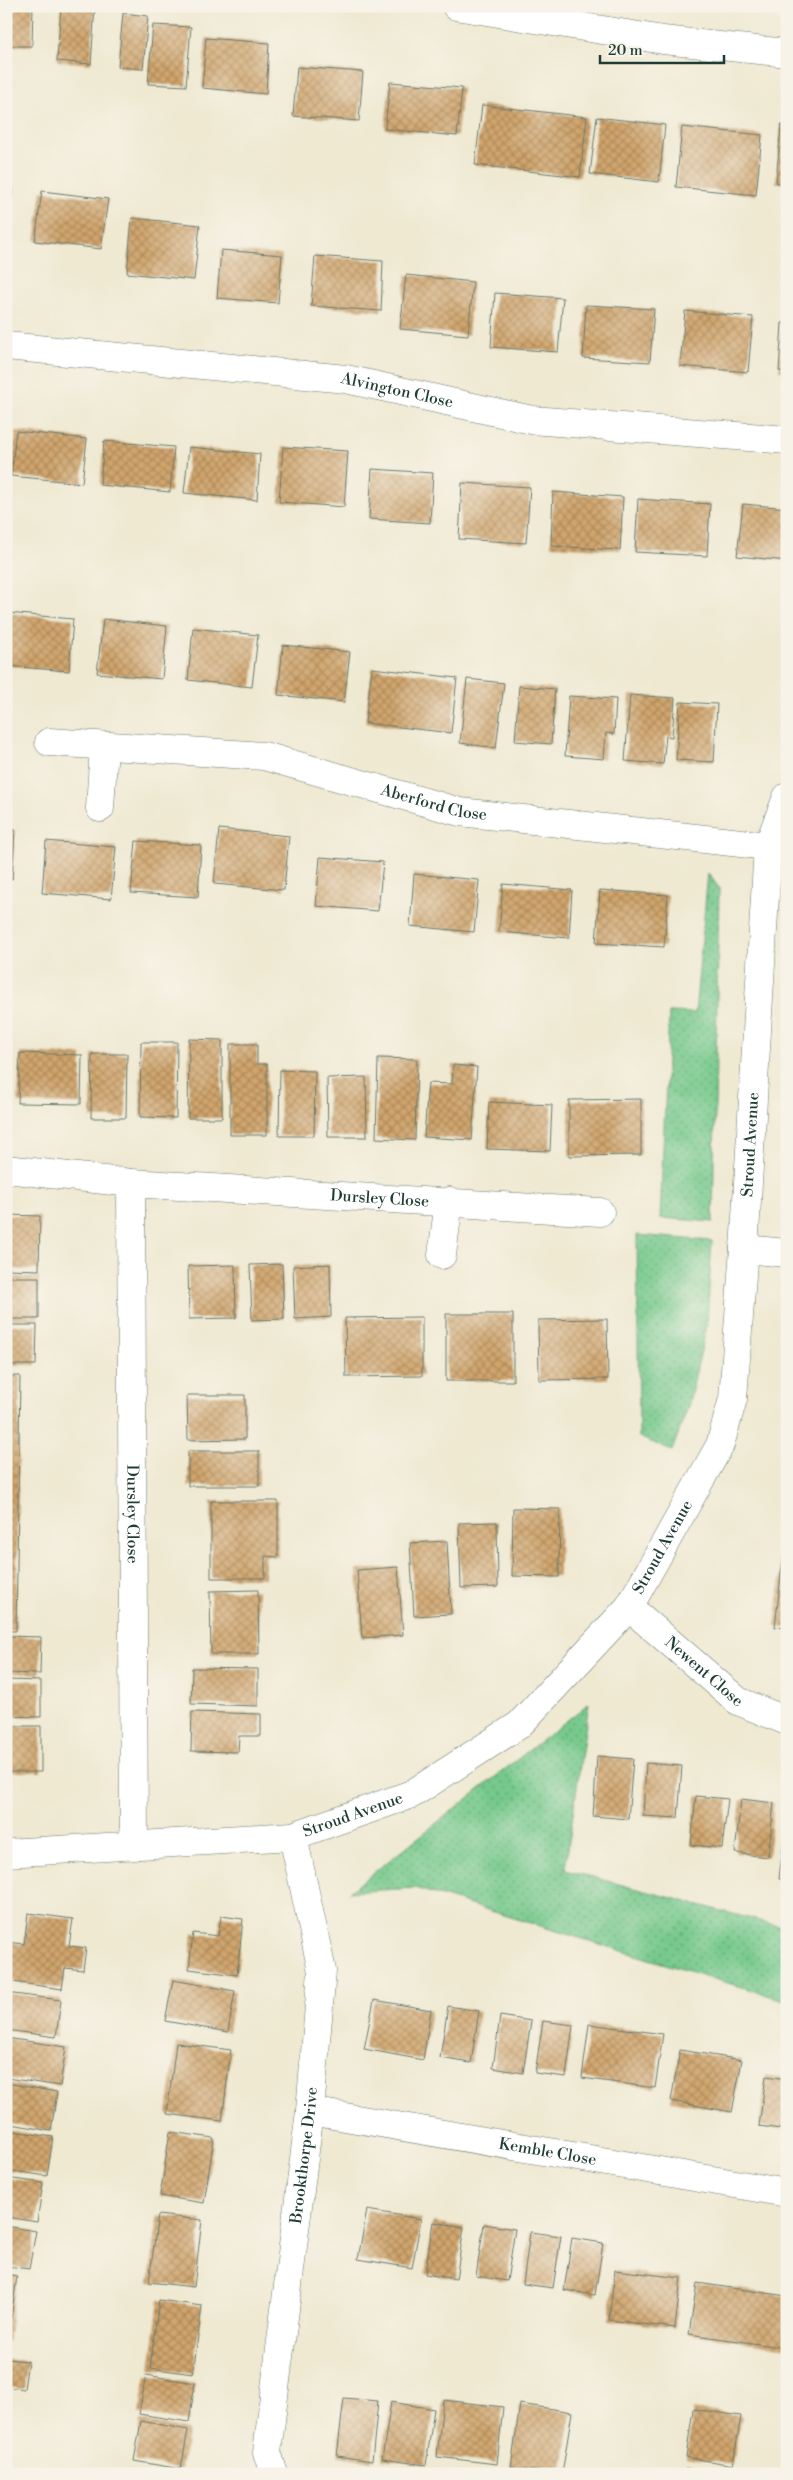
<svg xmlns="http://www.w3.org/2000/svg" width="793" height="2480" viewBox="0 0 793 2480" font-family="'Libre Bodoni',serif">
<defs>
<pattern id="green-dots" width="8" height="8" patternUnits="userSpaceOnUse" patternTransform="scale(1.25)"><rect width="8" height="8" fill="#76c98c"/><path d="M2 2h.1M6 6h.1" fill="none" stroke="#60a473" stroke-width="1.8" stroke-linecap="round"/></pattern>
<pattern id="building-cross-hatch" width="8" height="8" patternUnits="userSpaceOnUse" patternTransform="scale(1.25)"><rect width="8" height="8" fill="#d1a56d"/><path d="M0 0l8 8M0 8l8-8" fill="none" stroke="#a9885a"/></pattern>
</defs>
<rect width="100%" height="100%" fill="#f7f3e8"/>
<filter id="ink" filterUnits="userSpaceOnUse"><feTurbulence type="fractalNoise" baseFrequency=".02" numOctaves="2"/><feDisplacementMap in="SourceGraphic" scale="10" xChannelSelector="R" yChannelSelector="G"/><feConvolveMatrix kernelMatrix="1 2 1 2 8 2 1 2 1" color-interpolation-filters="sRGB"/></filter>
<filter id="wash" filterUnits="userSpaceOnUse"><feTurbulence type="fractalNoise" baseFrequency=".0096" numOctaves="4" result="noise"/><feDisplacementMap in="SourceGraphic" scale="20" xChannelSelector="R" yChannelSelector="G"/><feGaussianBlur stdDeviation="1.12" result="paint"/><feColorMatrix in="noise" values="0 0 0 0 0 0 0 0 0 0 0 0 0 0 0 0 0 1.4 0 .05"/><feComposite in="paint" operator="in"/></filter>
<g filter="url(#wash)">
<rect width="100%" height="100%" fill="#efe9d2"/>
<path fill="url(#green-dots)" stroke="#4a8360" d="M708,873L719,888L713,1222L660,1218L669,1012L695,1013Z
M637,1235L712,1241L707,1324L688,1407L672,1451L639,1437Z
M589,1703L565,1870L787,1928V2001L415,1888L349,1892Z"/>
<g id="blocks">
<path fill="url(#building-cross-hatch)" d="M6,6H33L32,46H6Z
M61,6H95L91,64L57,61Z
M123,13L148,16L143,69L118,67Z
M153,25L191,27L186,86L148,84Z
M206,38L269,43L266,94L202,88Z
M297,67L363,72L359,121L293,116Z
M390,82L462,88L457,136L385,129Z
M482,105L587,117L580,177L475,165Z
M597,117L665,125L659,182L590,174Z
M781,125L787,126V183H776Z
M682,127L762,135L756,195L676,187Z
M6,188L13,189L7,232H6Z
M42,191L108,199L101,249L35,241Z
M132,218L200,225L194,280L127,273Z
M221,250L282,255L278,303L217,298Z
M315,256L383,261L381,311L311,306Z
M406,275L473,282L468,335L400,329Z
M495,293L563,298L558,352L491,347Z
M586,305L654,309L650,362L583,358Z
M685,311L753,317L748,372L680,366Z
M782,323H787V372L779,371Z
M16,431L87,439L82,483L11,476Z
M104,441L174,447L170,492L100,485Z
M189,447L260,454L257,500L184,493Z
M283,447L348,451L344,507L279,502Z
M372,469L433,473L430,523L369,519Z
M462,483L530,487L526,543L459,539Z
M553,492L623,497L620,550L551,546Z
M638,499L710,504L707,556L635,552Z
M743,504L787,508V561L737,556Z
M8,613L73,619L69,671L6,666Z
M103,619L167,626L162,679L97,673Z
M193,628L258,635L252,687L188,680Z
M283,645L350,652L344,702L278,695Z
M372,668L457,678L451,733L365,723Z
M467,679L504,683L496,748L460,743Z
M519,686L555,689L551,744L515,741Z
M630,695L675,698L672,737L666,736L663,764L625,761Z
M569,696L616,699L614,734L606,733L604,759L565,756Z
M680,702L717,704L714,762L676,760Z
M6,829L15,830L12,879H6Z
M219,829L289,836L284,890L214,884Z
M46,841L116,847L111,899L42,893Z
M136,841L201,845L198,897L131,893Z
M320,857L383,862L378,911L316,906Z
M414,874L479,880L474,932L410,926Z
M503,884L572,890L569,938L499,932Z
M600,890L668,895L664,947L596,943Z
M189,1039L222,1040V1118H188Z
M141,1042H177L176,1118L140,1117Z
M230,1044H257V1064H267V1135H230Z
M20,1053L82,1055L81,1104L18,1103Z
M92,1054H127L126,1118H91Z
M378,1058L417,1059L415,1140L376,1138Z
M453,1065L477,1067L472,1140L424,1137L428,1083L452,1084Z
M280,1070L315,1071L314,1136H279Z
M366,1077L367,1137H328L327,1078Z
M641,1099V1155L569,1156V1100Z
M489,1102L552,1105L550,1151L487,1149Z
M6,1215L40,1216L39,1270L6,1269Z
M282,1264L284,1319L252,1320L250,1265Z
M330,1264L331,1317L295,1319L293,1266Z
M235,1265L236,1318L189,1319L188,1266Z
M6,1277H39V1319H6Z
M446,1314H513V1381H446Z
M422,1317V1376L346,1377L345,1318Z
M607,1319L608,1379L539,1380L538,1320Z
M6,1325H37L36,1365H6Z
M6,1376H20L16,1631H6Z
M187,1395H245V1439L188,1440Z
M188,1451H259V1486H188Z
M211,1501H278V1557L265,1556V1578H211Z
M513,1508L560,1509L559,1577L512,1576Z
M497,1522L498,1587L461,1588L459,1523Z
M447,1541L451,1614L414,1616L410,1543Z
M783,1557H787V1628L775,1627Z
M398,1567L403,1635L362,1638L357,1570Z
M258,1590L259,1654H211L210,1591Z
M6,1636L41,1637L40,1674L6,1673Z
M192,1668L258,1669V1706L191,1704Z
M6,1680L41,1681V1717L6,1716Z
M192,1712L261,1714V1736H239L238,1752L191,1751Z
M6,1726H41V1772H6Z
M597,1756L633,1759L628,1819L593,1816Z
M646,1763L682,1766L678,1818L643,1816Z
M696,1796L728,1799L722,1848L691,1845Z
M741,1799L774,1803L768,1857L735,1853Z
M785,1827L787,1828V1879H779Z
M28,1913L73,1919L69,1946L86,1948L83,1970L65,1968L62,1989L6,1981V1942L24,1944Z
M221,1916L243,1919L237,1975L189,1969L193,1933L218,1936Z
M173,1980L235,1991L228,2032L165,2021Z
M6,1993L61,2000L56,2037L6,2030Z
M374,2000L431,2010L423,2060L364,2049Z
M448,2006L479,2011L471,2063L440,2058Z
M500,2016L531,2021L523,2073L493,2068Z
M543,2021L573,2025L566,2077L535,2073Z
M589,2024L663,2034L655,2088L582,2078Z
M6,2038L66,2047L60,2086L6,2078Z
M176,2043L231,2050L222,2121L167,2114Z
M680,2050L742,2060L732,2112L671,2101Z
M766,2076L787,2079V2130L759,2126Z
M6,2083L57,2092L51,2131L6,2123Z
M6,2130L53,2137L47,2176L6,2170Z
M170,2132L214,2138L204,2203L160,2196Z
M6,2178L43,2183L37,2222L6,2217Z
M367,2210L421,2219L412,2268L358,2259Z
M158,2215L202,2220L194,2287L149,2282Z
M433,2222L464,2227L456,2279L425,2274Z
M484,2224L515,2229L507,2281L476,2276Z
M6,2226L36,2231L29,2269L6,2266Z
M530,2232L561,2236L553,2288L523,2284Z
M572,2238L603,2243L595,2295L564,2290Z
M615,2270L681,2278L675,2328L609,2320Z
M6,2274L17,2276L8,2342H6Z
M697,2283L787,2296V2348L689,2334Z
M159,2300L202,2306L193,2374L150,2368Z
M6,2359L28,2361L24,2389L6,2387Z
M146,2375L195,2383L189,2422L139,2414Z
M344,2398L378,2401L372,2461L337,2456Z
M443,2400L503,2407L497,2464L437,2457Z
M391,2402L434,2409L426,2465L382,2459Z
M520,2404L572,2412L562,2474L511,2468Z
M693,2409L741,2416L733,2465L686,2457Z
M141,2421L188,2430L181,2469L134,2461Z
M686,2468L714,2473V2474H686Z"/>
</g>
</g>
<g filter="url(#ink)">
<use href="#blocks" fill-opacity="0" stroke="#68796b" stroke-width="1"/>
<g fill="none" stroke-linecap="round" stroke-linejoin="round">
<g stroke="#68796b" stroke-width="29">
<g id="street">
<path d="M456,6L663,40L787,53"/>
<path id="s1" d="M6,346L346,379L532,420L787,440"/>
<path id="s2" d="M49,742L264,756L460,812L768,846"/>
<path d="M100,808L104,746"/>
<path id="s3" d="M6,1169L131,1183L600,1212"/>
<path id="s4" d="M131,1183L134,1846"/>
<path d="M744,1249L787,1253"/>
<path d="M442,1255L449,1201"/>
<path id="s5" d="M629,1607L738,1701L787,1721"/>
<path id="s6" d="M6,1853L293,1836L412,1794L519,1725L629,1607L720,1445L733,1399L745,1234L768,846L787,797"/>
<path id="s7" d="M310,2111L787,2193"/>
<path id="s8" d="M274,2474L267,2452L310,2111L322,1971L293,1836"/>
</g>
</g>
<use href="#street" stroke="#fff" stroke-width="28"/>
</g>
</g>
<g text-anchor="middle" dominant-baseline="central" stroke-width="4" stroke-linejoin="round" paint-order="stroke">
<g font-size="16" fill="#1f3d34" stroke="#f7f3e8">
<text stroke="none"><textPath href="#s1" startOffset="394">Alvington Close</textPath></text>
<text stroke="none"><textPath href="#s2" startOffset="392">Aberford Close</textPath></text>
<text stroke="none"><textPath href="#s6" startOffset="1191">Stroud Avenue</textPath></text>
<text stroke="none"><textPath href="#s3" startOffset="375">Dursley Close</textPath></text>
<text stroke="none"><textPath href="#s4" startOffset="331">Dursley Close</textPath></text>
<text stroke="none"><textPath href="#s6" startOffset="771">Stroud Avenue</textPath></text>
<text stroke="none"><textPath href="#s5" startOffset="99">Newent Close</textPath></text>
<text stroke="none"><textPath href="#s6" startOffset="351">Stroud Avenue</textPath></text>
<text stroke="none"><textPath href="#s7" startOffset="241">Kemble Close</textPath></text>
<text stroke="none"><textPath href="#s8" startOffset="322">Brookthorpe Drive</textPath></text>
</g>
</g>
<rect width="793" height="2480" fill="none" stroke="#f7f3e8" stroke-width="25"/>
<path d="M600 55v8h124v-8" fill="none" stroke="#1f3d34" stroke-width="2.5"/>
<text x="608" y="55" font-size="15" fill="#1f3d34" stroke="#f7f3e8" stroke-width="4" paint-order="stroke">20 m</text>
</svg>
